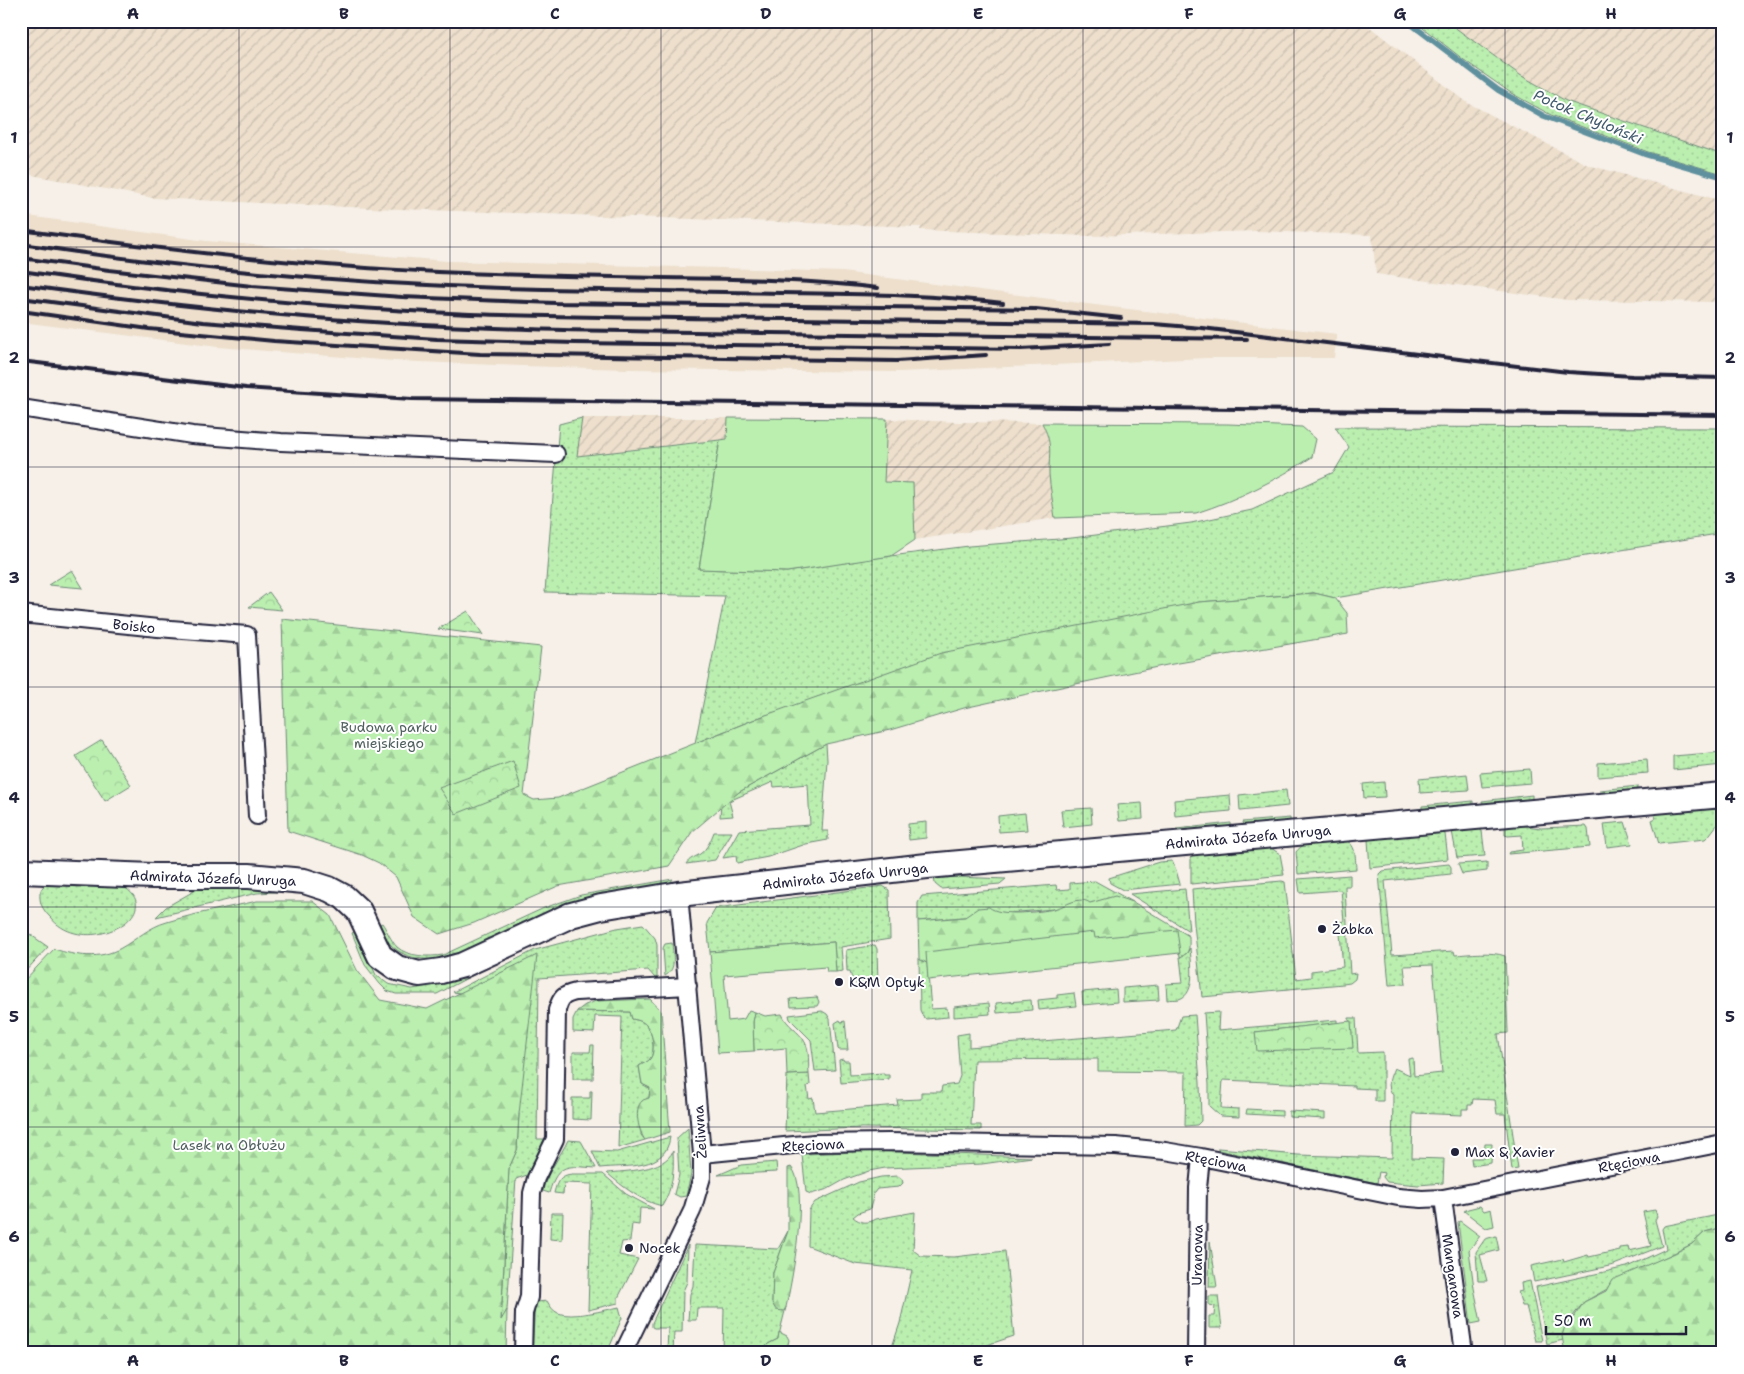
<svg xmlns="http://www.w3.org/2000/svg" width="1744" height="1374" viewBox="0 0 1744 1374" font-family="'Shantell Sans',sans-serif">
<defs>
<pattern id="industrial-furrows" width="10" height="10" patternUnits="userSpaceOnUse" patternTransform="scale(1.25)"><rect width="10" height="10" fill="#eddfcc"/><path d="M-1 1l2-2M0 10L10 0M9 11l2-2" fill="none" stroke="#cbbfb0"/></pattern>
<pattern id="grass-dots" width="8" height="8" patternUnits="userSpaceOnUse" patternTransform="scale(1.25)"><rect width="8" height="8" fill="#bbefb0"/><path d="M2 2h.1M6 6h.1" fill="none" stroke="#a0cd98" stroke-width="1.8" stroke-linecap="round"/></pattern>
<pattern id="forest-firs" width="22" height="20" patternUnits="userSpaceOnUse" patternTransform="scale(1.25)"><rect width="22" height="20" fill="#bbefb0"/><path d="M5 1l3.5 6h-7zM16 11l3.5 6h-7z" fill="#a0cd98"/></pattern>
<pattern id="park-crowns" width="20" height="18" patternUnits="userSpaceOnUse" patternTransform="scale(1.25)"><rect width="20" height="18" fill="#bbefb0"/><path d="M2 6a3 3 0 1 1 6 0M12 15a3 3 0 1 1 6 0" fill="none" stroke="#a0cd98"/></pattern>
</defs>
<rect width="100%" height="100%" fill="#f7f0e8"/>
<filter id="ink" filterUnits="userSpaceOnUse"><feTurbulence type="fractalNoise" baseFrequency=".02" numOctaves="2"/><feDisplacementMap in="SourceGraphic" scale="10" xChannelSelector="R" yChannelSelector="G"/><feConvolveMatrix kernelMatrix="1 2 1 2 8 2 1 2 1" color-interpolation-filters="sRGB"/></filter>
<g filter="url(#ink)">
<path fill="#eddfcc" d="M21,215L206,241L447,261L722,268L843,272L1095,305L1337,334L1334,358H1207L899,372L627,369L523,366L394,361L218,347L21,322Z"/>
<path fill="url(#industrial-furrows)" d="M21,21H1362L1468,103L1588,165L1723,201V302L1568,300L1376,274L1372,235L1257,231L1090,236L920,230L921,227L370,208L153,198L21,173Z
M1446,21H1723V155L1566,101L1520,75Z
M582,418H728L727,439L576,456Z
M887,419L958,422L1042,423L1048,435L1051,452L1049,474L1055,518L915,540L913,484L884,482Z"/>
<path fill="url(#grass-dots)" stroke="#6e8876" d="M1414,21H1446L1520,75L1566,101L1723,155V174L1648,152L1551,115L1511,93L1464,60Z
M582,418L577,456L720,440L699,569L787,572L867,559L969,546L1072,538L1191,523L1252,510L1334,472L1349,447L1335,427L1723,428V533L1335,598L1314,593L1199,602L763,716L695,743L725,596L545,592L559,424Z
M826,744L827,760L822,831H828V840L806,844L768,857L737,863L736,856L723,858L739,830L810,825L808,784L774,787L773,782L729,801L733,816L720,817L721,804L739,792Z
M1723,752V765L1673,770V756Z
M1647,759L1648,773L1598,777V763Z
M1530,769L1531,783L1482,787L1480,773Z
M1467,774L1469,790L1420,793L1419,779Z
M1384,782L1385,797L1364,798L1363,784Z
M1638,786V791L1600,794V790Z
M1286,790L1288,806L1240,811L1239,795Z
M1230,795L1231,811L1175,816L1174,800Z
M1532,795V800L1483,805L1482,801Z
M1473,801V806L1422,810V806Z
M1142,803L1143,819L1119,821L1117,805Z
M1712,807L1719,813L1721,822C1714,826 1712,834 1705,839L1659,844L1652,820L1656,818L1653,812Z
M1091,808L1092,824L1063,827L1061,810Z
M1025,813L1027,830L999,832L998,816Z
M1290,818V822L1243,826L1242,822Z
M926,822V838L909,840L908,824Z
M1625,822L1632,844L1607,847L1604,824Z
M1231,823V828L1176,833V829Z
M1509,824L1541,828L1586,826L1588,829L1590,847L1508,854L1509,852L1523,850L1522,835L1508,836L1505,835V827Z
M1477,828L1482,831L1485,856L1457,858L1452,831Z
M1441,831L1445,834L1448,859L1370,868L1368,840L1375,838Z
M714,832H732L715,860L686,864C690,858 694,858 700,854C707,849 711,840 714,832Z
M1343,839C1357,844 1355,856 1356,869L1298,874L1296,852C1306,838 1328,841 1343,839Z
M1268,846L1280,854L1284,875L1191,884V858L1193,854Z
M1172,861L1176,870L1180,884L1123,890L1110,883L1109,878L1159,862Z
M1487,862V871L1462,874L1458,864Z
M1449,864L1451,867V874L1385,881L1392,955L1454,951L1455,955C1469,954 1492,951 1505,956L1508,1033L1498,1034L1518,1169L1512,1170L1505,1114H1497L1495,1100L1473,1099L1472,1105H1468V1109H1462V1115L1413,1113L1412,1158L1444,1159L1443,1183L1418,1185L1387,1182L1383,1177L1384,1173L1379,1172L1377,1183L1218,1150V1148L1298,1155L1392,1158L1393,1095C1386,1086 1390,1077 1394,1068L1410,1075L1408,1059L1413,1058L1414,1076L1442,1073L1433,965L1404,966L1406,984L1389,985L1379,874L1382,871Z
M1350,875V886H1345V889L1350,974L1356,973L1355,979L1350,983L1343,984L1202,997L1194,924L1192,889L1282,881L1285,882L1296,979L1311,977V971L1343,967L1339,922L1344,921L1341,890L1300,893L1298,879Z
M934,876L1006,879L1000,884L941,889L935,884Z
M673,879L669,884L553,911L455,956C433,961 408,962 391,945C386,940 382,931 378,925L382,923C387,930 391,941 397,947C408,957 429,957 443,955L544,908L564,901L581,895Z
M1095,881L1133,902L918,921V903L922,896L1056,885L1057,890L1070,889V883Z
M46,884L122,886C170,912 85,961 50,917C46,913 43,909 41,904C39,896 39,889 46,884Z
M883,886L889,890L890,939L841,947L843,971L836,972L834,942L710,952L707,923L716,908Z
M201,887L292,889L293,891L257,893L156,917L166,907Z
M1185,889L1189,931L1130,894Z
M643,924L655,938L657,945V978H655L648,970L539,978L537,1139H545L544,1143L527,1175L516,1179L507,1310L501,1323L509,1168L517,1150L519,1114L460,993L453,992L535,950L617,928Z
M356,931L376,975L388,984L412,989L443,984L532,944L437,994H396L387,991L380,984L365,965L352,933Z
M672,943C673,956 677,969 665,976L663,948L665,944Z
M875,945L877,949L878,983C864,987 853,989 850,971H847L846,950Z
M1190,948C1191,962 1197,994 1179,999C1175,1000 1170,999 1167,1000L1166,984L1183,983L1180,957L1187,953Z
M919,959L927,963L931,1009L947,1008L948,1017L926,1019L923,1017L920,1010Z
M1158,985L1159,1000L1123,1002V988Z
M1116,989L1117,1002L1083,1005L1082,992Z
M1074,993L1076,1006L1039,1010L1038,1000L1057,998V995Z
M817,997L819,1002L817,1006L791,1007L790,999Z
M1031,1000L1032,1010L997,1013L996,1003Z
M989,1003L990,1014L954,1017V1007Z
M577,1011L630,1012L632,1019C637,1020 643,1021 646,1025C653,1032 656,1052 650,1059C648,1062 642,1064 639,1066L642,1084L650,1088L649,1098L642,1101L641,1135L645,1140L618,1148L622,1017L595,1016L594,1033L573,1032V1019Z
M822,1011L827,1014L830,1019L835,1070L815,1071L811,1040L790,1019L789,1015Z
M1219,1012L1218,1030L1337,1020V1023L1255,1032L1352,1048L1349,1018H1356L1358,1053L1383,1052V1101H1375V1089L1355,1088V1086L1223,1080L1221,1108L1239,1109V1117L1220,1116L1209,1106V1085L1204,1013Z
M1195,1015L1200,1083L1201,1121L1197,1125L1185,1126L1186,1072L1098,1071V1059L974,1060L971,1125H981V1130L862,1128L785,1131L787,1075L809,1074L810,1085L807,1086L809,1099L813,1098L815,1112L898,1105L897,1100L921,1099V1092H941L942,1086L957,1084L960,1076L957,1035L969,1033V1047L1176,1030L1181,1016Z
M840,1020L841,1022L845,1021L848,1050H839L838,1049L835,1023Z
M591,1045H594L593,1079H573V1052H590Z
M843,1059L844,1061H849L850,1075L884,1073V1075H889V1079L841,1083L839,1060Z
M590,1091H592L591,1120L572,1119V1098H590Z
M1247,1109L1282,1111V1116L1246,1114Z
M1289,1111L1325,1113V1119L1289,1117Z
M688,1128L691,1174L686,1196L680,1197L674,1194L679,1175L677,1138Z
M670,1137C666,1171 626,1165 600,1168L592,1151L617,1152Z
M568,1140L581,1141L596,1168C568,1166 558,1162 549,1193L543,1191C544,1177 562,1154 568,1140Z
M1485,1144H1492L1491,1163L1472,1166L1471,1158H1484Z
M673,1151C674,1171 673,1188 662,1206C641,1201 623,1187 607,1173C626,1171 664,1171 673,1151Z
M872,1151L1032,1157L982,1164L885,1168L869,1171L844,1180L828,1189L811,1194L806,1192L802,1155L805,1154Z
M776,1162L777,1172L718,1175L741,1165Z
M572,1174H603L626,1194L654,1209L640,1208L639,1225L632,1224L630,1241L622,1242L619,1255L638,1259L618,1298V1303L588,1310L592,1184L564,1183L563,1194L554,1193C557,1181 560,1175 572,1174Z
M898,1176L902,1179L903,1183L899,1187L877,1189L874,1193L870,1209L858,1213L853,1217C860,1223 868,1224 876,1219L915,1212L913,1250L921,1256L954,1257L1005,1251L1014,1336L978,1348L890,1353L900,1323L912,1270L855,1264L808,1246L809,1210L815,1202L859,1182L881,1177Z
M1655,1210L1657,1216L1655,1220L1662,1246L1614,1265L1534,1282L1531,1266L1563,1259L1564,1262L1588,1255L1589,1257L1620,1250V1248L1628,1247L1629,1251L1651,1246L1643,1212Z
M551,1213H563L562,1240L550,1239Z
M1718,1215L1720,1228L1705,1232L1692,1244L1652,1264L1584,1302L1565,1326L1563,1340L1547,1344L1536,1287L1627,1267L1666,1249L1662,1229L1664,1226Z
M788,1231L773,1273L772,1303L784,1311L786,1307L778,1339L768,1344L761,1353H723L724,1308H697L696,1320H688L690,1294L693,1286L695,1245L778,1249Z
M1496,1236L1499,1250L1480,1255L1487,1281H1478L1476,1252L1485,1239Z
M1210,1241L1217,1287H1209Z
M688,1245L687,1282L683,1291L682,1332H674L673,1353H667L668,1328H654L652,1327V1323Z
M1530,1281L1542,1341H1535L1526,1306H1522L1518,1292L1522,1291L1521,1283Z
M1209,1296H1218L1222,1328H1209V1316H1214L1215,1306L1209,1305Z
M547,1301C550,1306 553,1311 558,1313C571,1319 606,1310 619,1307L622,1318L607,1353H532L535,1304L537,1302Z"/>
<path fill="url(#forest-firs)" stroke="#6e8876" d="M1314,593L1335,598L1347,613L1348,634L1167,665L1023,695L964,708L890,730L826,744L739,792L692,832L669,866L558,886L474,923L439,934L414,917L396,877L379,863L362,855L288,831L282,619L541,647L524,795L534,800L558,798L763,716L941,653L1199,602Z
M1115,896L1133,902L1189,936C1189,946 1191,953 1180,957L1178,940L927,963L919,959L918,921L965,917L978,908L989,907C1000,917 1039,912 1054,909C1066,906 1079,895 1090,903Z
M257,901H312L330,915L357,970L380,1000L427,1009L537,955L519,1114L517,1150L509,1168L501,1320L507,1310L506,1353H21V984L54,949C76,956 100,960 121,948C137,939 149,927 167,922C196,913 227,908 257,901Z
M21,928L48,947L21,976Z
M650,999L661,1011L670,1132L645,1140C639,1132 633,1109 642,1101C644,1099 647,1099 649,1098L650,1088L642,1084L639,1066C642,1064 648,1062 650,1059C656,1052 653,1032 646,1025C643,1021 637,1020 632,1019L630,1012L577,1011L585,1005L596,1001Z
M791,1167C810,1187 792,1281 786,1307L784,1311L776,1310L772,1303L773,1273L788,1231V1168Z
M1720,1228L1723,1235V1353H1565L1562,1336L1565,1326L1574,1317L1584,1302L1606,1291L1612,1280L1675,1253L1692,1244L1705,1232Z
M779,1332L787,1336L789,1340L786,1353H761L768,1344L778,1339Z"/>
<path fill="url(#park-crowns)" stroke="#6e8876" d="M72,570L83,588L48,585Z
M269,592L282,610L249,607Z
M468,611L483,635L438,629Z
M102,740L131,785L105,801L76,756Z
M513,761L521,788L456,814L439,788Z
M755,1012L765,1016L782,1014C787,1026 799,1031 805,1042C810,1051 808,1064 809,1074L787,1075L786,1048L754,1051L753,1022Z
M1351,1021L1353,1048L1257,1051L1255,1032Z"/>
<path fill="#bbefb0" stroke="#6e8876" d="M728,418L887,419L884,482L913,483L915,540L891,556L787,572L699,569L720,440L727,439Z
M1042,423L1228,424L1302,427L1316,439L1312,457C1276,480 1237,500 1196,513L1055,518C1053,503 1050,488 1049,474C1049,452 1053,444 1042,423Z
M1177,930L1180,953L928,980L926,952L1094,932L1095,938Z
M834,942L836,972H827L826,967L724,975L728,1021L744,1019L749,1010L755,1012L753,1022L754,1051L718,1053L710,952Z
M1480,1206L1484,1211L1491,1209L1494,1226L1486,1228L1464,1211L1468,1209Z
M1460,1221L1480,1236L1469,1250L1474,1288L1481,1322L1471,1324L1458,1222Z"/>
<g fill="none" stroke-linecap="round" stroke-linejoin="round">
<path stroke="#5f909d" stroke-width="5.5" d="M1407,21L1498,90L1544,116L1644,154L1723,177"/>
<g stroke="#22223b" stroke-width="20">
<path id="street" d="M21,408L192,435L281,442L556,454
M21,614L158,628L247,635L257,816
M702,1154L814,1143L889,1142L1116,1146L1165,1151L1201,1157L1398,1197L1422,1199L1443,1198L1723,1143
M1443,1198L1464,1353
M523,1353L524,1313L529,1297L532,1193L536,1178L555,1139L557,1010C561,997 563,995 576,992L688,986
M623,1353L692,1211L702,1177V1154L679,894
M1196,1353L1198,1188L1201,1157"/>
</g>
<g stroke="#22223b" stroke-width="28">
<path id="secondary" d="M21,871L153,876H249L304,881L329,889L344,897L359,911L380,956L397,968L419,974L441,971L463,965L571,915L601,907L679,894L927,866L1723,795"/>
</g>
<use href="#street" stroke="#fff" stroke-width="16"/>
<use href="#secondary" stroke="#fff" stroke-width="24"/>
<path stroke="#22223b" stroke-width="4" d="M21,230C160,249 298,266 438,272C513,275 588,277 663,278C736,279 806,279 878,288
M21,244C194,270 369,286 544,289C623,290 702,292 781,293C856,294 929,294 1003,303
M21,258L109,270L252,286L402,297L555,303L1036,309L1121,318
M21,271C170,293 320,308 470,314C578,318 687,318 795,319C915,321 1035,323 1154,324L1202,328L1568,372L1632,376L1723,378
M21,285C143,302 266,316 389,323C517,331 644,331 772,333C930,335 1088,337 1247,339
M21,298L203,322L302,330L437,339L575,343L1021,349L1109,344
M21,311L149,329L274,341L480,354L897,361L986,355
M21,361L246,388L412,399L1723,415"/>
</g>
</g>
<path fill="none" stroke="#22223b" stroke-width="1" stroke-opacity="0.55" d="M239,21V1353M450,21V1353M661,21V1353M872,21V1353M1083,21V1353M1294,21V1353M1505,21V1353M21,247H1723M21,467H1723M21,687H1723M21,907H1723M21,1127H1723"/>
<g fill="#22223b" stroke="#fff" stroke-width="2">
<circle cx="1322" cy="929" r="5"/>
<circle cx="839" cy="982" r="5"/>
<circle cx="1455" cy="1152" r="5"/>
<circle cx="629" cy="1248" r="5"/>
</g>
<g text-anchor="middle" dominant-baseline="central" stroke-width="4" stroke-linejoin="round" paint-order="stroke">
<g font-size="14" fill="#22223b" stroke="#fff">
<text transform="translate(134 626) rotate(6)">Boisko</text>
<text transform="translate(1248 837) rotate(-5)">Admirała Józefa Unruga</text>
<text transform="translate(845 876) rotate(-6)">Admirała Józefa Unruga</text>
<text transform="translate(213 878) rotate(2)">Admirała Józefa Unruga</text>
<text transform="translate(700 1132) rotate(-94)">Żeliwna</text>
<text transform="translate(813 1145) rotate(-3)">Rtęciowa</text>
<text transform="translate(1216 1161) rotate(11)">Rtęciowa</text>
<text transform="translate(1629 1162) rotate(-11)">Rtęciowa</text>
<text transform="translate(1197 1255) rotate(-89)">Uranowa</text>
<text transform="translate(1453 1276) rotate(82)">Manganowa</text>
</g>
<g font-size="14" fill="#50605e" stroke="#fff">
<text x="389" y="727">Budowa parku<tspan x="389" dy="16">miejskiego</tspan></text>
<text x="229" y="1145">Lasek na Obłużu</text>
</g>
<g font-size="14" fill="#22223b" stroke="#fff" text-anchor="start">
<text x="1332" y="929">Żabka</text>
<text x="849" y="982">K&amp;M Optyk</text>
<text x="1465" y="1152">Max &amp; Xavier</text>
<text x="639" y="1248">Nocek</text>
</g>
<g font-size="15" font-style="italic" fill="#41596c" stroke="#fff">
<text transform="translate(1588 117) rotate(23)">Potok Chyloński</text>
</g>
</g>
<rect width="1744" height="1374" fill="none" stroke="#fff" stroke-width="55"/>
<path d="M1546 1326v8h140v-8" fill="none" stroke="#22223b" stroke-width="2.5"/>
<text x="1554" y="1326" font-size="15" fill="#22223b" stroke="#ffffff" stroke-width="4" paint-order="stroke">50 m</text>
<rect x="28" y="28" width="1688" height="1318" fill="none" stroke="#22223b" stroke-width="2"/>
<g font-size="16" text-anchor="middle" font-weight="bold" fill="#22223b">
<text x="133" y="19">A</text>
<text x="344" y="19">B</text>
<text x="555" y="19">C</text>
<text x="766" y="19">D</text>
<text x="978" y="19">E</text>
<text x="1189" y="19">F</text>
<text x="1400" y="19">G</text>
<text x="1611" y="19">H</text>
<text x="14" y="143">1</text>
<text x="1730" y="143">1</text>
<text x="14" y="363">2</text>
<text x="1730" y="363">2</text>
<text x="14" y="583">3</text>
<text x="1730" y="583">3</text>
<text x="14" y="803">4</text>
<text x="1730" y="803">4</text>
<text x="14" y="1022">5</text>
<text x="1730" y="1022">5</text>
<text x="14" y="1242">6</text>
<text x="1730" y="1242">6</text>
<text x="133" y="1366">A</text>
<text x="344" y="1366">B</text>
<text x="555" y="1366">C</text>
<text x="766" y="1366">D</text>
<text x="978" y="1366">E</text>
<text x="1189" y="1366">F</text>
<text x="1400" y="1366">G</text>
<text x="1611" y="1366">H</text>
</g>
</svg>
